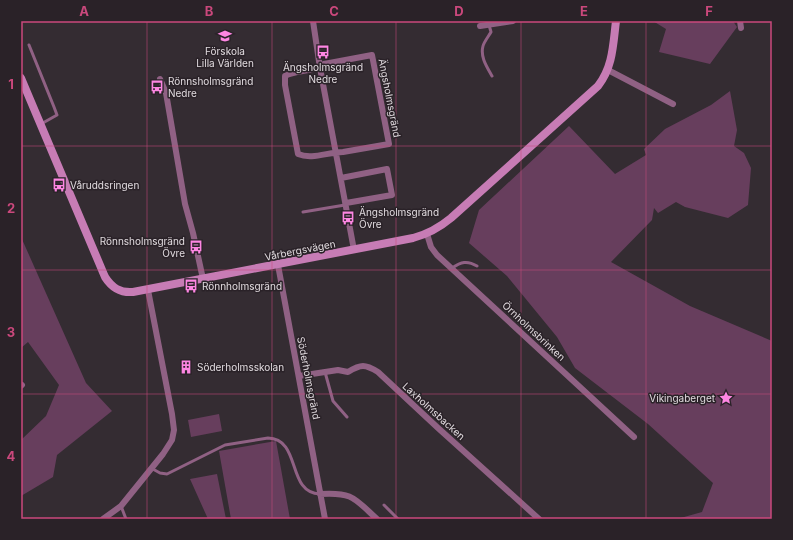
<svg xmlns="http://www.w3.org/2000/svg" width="793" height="540" viewBox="0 0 793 540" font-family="Inter,sans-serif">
<rect width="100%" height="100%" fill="#342c32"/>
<path fill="#673e5d" d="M653,21H733L737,27L710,64L659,52L666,29Z
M730,91L737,130L734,146L744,153L751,168L748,205L728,218L685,207L676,202L658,213L654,208L652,220L611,262L690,306L772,341V519H677L702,512L713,483L648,424L575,368L557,337L507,276L469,243L479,210L569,126L615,174L646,155L644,149L665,129L711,105Z
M21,237L86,383L112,411L57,455L53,477L21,496V440L46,416L59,385L28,342L21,348Z
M219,414L222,431L191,437L188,420Z
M276,441L290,519H231L219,451Z
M217,474L226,519H208L190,479Z"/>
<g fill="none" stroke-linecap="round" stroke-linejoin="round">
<path stroke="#906184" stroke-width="3" d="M489,25L491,32C488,37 484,42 483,46C480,57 487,67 492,76
M29,45L54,107L57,115L41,124
M303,212L345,205
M452,268C461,262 467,260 477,266
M325,372L333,401L347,417
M151,468L160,473L167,474L225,445L268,438C302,439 286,493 320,494
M384,505L398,519
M121,506L126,519"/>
<path stroke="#906184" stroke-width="6" d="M313,21L320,68L354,250
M740,21L741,28
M480,26L513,21
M372,55L389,144L343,152C328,152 312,160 298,154L285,85V76C296,70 315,72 324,64Z
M608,70L673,104
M160,79L166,93L185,204L193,233L203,279
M341,178L387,169L392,195L346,203
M427,234L431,247L437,255L634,437
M278,265L325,519
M299,376L338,370L348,372C361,364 365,364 378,372L438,428L539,519
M21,386L22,385
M320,494C353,492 354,498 377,519
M103,519L121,506L163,454L172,440L174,430L172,414L148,290"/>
<path stroke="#c77cb5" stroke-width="8" d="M21,78L105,277C112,288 120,293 133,292L413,238C428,234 439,228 451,218L598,86C613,67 613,45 616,21"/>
</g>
<path fill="none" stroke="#ca487c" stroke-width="1" stroke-opacity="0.55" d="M147,21V519M272,21V519M396,21V519M521,21V519M646,21V519M21,146H772M21,270H772M21,394H772"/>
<defs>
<g id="school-bare" transform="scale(1.08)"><path d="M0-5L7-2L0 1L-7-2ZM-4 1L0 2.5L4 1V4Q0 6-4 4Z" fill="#fd86e2" stroke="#2a2228" stroke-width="2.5" paint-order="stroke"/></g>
<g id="bus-bare" transform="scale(1.08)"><path d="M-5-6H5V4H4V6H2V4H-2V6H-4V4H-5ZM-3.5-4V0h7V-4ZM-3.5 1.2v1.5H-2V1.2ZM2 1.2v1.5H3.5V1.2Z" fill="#fd86e2" stroke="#2a2228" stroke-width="2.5" paint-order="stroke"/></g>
<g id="building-bare" transform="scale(1.08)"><path d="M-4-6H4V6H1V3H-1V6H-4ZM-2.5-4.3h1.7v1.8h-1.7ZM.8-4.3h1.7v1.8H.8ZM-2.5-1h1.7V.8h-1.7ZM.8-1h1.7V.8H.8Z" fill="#fd86e2" stroke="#2a2228" stroke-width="2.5" paint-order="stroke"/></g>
<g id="sight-bare" transform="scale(1.08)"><path d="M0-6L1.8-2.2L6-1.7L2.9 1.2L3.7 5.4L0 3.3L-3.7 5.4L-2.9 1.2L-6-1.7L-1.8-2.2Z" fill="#fd86e2" stroke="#2a2228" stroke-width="2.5" paint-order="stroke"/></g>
</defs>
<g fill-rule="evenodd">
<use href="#school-bare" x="225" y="36"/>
<use href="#bus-bare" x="323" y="52"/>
<use href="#bus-bare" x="157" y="87"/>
<use href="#bus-bare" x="59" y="185"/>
<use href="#bus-bare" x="348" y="218"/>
<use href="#bus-bare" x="196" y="247"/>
<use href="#bus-bare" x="191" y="286"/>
<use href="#building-bare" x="186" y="367"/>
<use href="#sight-bare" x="726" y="398"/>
</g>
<g text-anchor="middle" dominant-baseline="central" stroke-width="3" stroke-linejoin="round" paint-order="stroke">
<g font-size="10" fill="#e0dade" stroke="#2a2228" text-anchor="start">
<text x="225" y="51" text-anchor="middle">Förskola<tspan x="225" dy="12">Lilla Världen</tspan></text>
<text x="323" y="67" text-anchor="middle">Ängsholmsgränd<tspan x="323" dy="12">Nedre</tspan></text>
<text x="168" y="81">Rönnsholmsgränd<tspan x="168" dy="12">Nedre</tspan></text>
<text x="70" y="185">Våruddsringen</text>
<text x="359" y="212">Ängsholmsgränd<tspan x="359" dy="12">Övre</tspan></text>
<text x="185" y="241" text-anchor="end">Rönnsholmsgränd<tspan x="185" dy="12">Övre</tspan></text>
<text x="202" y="286">Rönnholmsgränd</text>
<text x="197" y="367">Söderholmsskolan</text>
<text x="715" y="398" text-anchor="end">Vikingaberget</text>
</g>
<g font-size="10" fill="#e0dade" stroke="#2a2228">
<text transform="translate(390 98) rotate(79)">Ängsholmsgränd</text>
<text transform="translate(300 250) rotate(-11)">Vårbergsvägen</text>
<text transform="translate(534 331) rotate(43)">Örnholmsbrinken</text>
<text transform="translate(309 378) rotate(79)">Söderholmsgränd</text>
<text transform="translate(434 411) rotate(42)">Laxholmsbacken</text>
</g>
</g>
<rect width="793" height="540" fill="none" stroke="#2a2228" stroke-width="44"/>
<rect x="22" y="22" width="749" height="496" fill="none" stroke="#ca487c" stroke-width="1.5"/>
<g font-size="13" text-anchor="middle" font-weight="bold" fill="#ca487c">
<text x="84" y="16">A</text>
<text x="209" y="16">B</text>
<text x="334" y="16">C</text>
<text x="459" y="16">D</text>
<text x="584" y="16">E</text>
<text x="709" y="16">F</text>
<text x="11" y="89">1</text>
<text x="11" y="213">2</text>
<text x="11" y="337">3</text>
<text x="11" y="461">4</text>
</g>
</svg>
